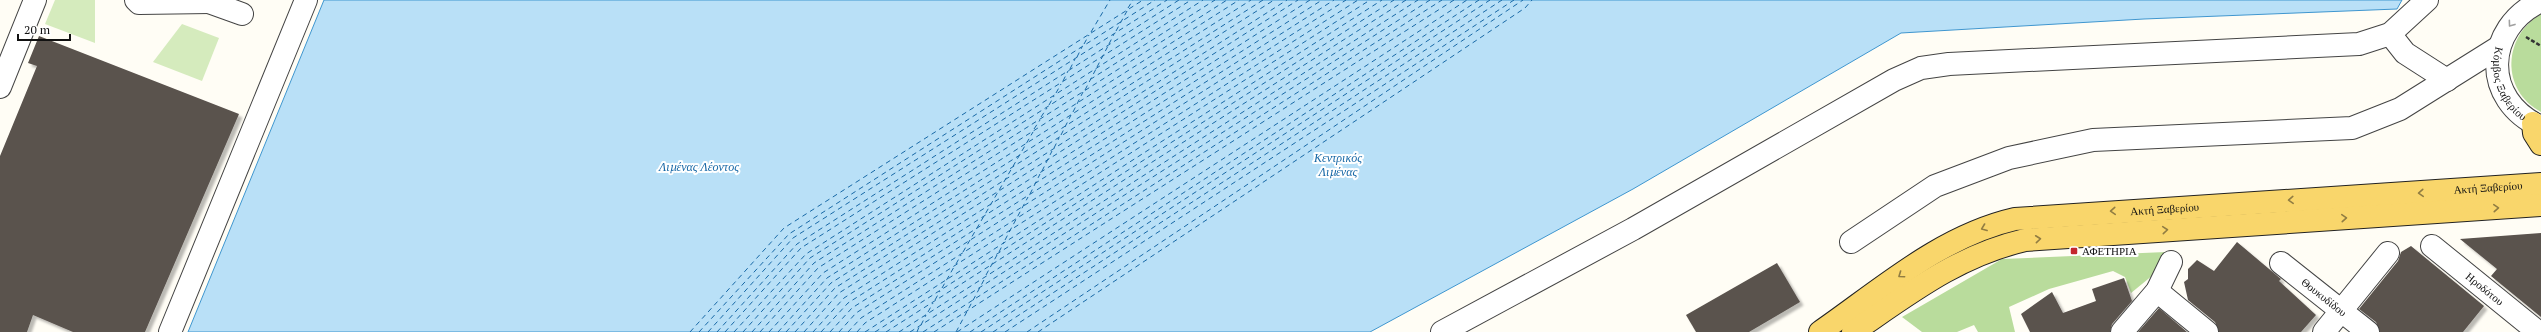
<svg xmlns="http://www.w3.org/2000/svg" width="2541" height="332" font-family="'PT Serif',serif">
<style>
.green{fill:#d5ebbd}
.forest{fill:#b9dc9c}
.water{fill:#b9e0f7;stroke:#3f96cf}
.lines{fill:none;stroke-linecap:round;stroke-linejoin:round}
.ferry{stroke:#1768a6;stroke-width:1;stroke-dasharray:5 4;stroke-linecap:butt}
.building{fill:#5a524d;filter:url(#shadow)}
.minor-casing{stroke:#444;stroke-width:24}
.major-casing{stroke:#222;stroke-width:24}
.path{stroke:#333;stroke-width:2.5;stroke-dasharray:4 2;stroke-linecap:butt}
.minor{stroke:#fff;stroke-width:22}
.major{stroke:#f9d66b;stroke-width:22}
.oneway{stroke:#a0a0a0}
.oneway2{stroke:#917d42}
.poi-dot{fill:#c4262e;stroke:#fff;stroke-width:1.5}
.labels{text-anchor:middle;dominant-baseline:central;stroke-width:4;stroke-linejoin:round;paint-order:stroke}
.street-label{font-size:11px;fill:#111;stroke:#fff}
.poi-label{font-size:11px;fill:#111;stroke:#fff;text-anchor:start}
.water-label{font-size:12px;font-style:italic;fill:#1768a6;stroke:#fff}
</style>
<defs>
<filter id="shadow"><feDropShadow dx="3.5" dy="3.5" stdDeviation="1" flood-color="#0004"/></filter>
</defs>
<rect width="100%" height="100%" fill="#fffdf5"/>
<!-- green -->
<g class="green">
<path d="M55,0H95V43L45,24Z"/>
<path d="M182,24L219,38L202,81L153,62Z"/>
</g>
<!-- forest -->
<g class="forest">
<path d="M2541,14V112C2500,90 2503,36 2541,14Z"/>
<path d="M2166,252L2153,275L2131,293L2125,277L2113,271L2049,289L2009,307L2015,332H1978L1974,325L1957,332H1922L1902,317L2002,259Z"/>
</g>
<!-- water -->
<path class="water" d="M324,0H2402L2397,9L2144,19L1901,33L1633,189L1370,332H188Z"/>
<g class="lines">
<!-- ferry -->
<g class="ferry">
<path d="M1128,8L1133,0"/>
<path d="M1116,31L1127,11"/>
<path d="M1091,32L1110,0"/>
<path d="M1084,44L1089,35"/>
<path d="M1109,44L1114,34"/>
<path d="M1077,57L1082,47"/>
<path d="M1097,67L1108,46"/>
<path d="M1070,69L1075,59"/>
<path d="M1063,81L1068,71"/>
<path d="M1085,90L1096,69"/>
<path d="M1056,93L1061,84"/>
<path d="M1049,105L1054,96"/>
<path d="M1073,112L1083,92"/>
<path d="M1041,117L1047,108"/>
<path d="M1034,129L1040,120"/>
<path d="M1061,135L1071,115"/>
<path d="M1054,148L1059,138"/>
<path d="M1042,171L1052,151"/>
<path d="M1030,194L1040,174"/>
<path d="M1005,240L1028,197"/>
<path d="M963,252L1033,132"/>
<path d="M999,252L1004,242"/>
<path d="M956,264L961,255"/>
<path d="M986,275L997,255"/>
<path d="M942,288L954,267"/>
<path d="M935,300L940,291"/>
<path d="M928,312L933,303"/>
<path d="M921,325L926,315"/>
<path d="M690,332L784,228L1143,0"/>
<path d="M699,332L789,234L1155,0"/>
<path d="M708,332L793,238L1167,0"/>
<path d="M717,332L797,244L1179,0"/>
<path d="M725,332L801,248L1191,0"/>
<path d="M734,332L806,254L1203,0"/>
<path d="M743,332L810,258L1215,0"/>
<path d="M752,332L814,263L1227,0"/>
<path d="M760,332L818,268L1239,0"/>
<path d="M769,332L823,273L1251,0"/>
<path d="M778,332L827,278L1263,0"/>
<path d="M786,332L831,283L1274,0"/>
<path d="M795,332L835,288L1287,0"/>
<path d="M804,332L839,293L1298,0"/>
<path d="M813,332L844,298L1310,0"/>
<path d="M821,332L848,303L1322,0"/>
<path d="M830,332L852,308L1334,0"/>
<path d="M839,332L856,313L1346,0"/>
<path d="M848,332L861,318L1358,0"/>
<path d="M857,332L865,323L1370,0"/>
<path d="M865,332L1382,0"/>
<path d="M875,332L1394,0"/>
<path d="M886,332L1406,0"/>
<path d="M899,332L1418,0"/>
<path d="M910,332L1430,0"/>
<path d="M917,332L919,327"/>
<path d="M923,332L1442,0"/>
<path d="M934,332L1454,0"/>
<path d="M956,332L985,278"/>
<path d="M957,332L1467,0"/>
<path d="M970,332L1479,0"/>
<path d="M981,332L1490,0"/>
<path d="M993,332L1502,0"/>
<path d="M1005,332L1514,0"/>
<path d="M1027,332L1523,0"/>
<path d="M1038,332L1525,8L1532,0"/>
</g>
</g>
<!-- building -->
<g class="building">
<path d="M39,36L239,114L145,332H73L33,315L27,332H0V156L37,66L28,63Z"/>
<path d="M2541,233V317L2491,276L2497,269L2460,239Z"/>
<path d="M2237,242L2281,279L2279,281L2316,315L2301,332H2219L2215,322L2188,300L2184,282L2188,279V269L2197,260L2214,271Z"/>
<path d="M2411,246L2484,306L2463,332H2380L2376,322L2359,309L2398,261L2401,252Z"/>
<path d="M1777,263L1800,302L1749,332H1696L1686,315Z"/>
<path d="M2124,278L2132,301L2112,324L2110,332H2030L2021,314L2052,292L2063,313L2096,301L2092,289Z"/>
<path d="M2159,308L2187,332H2138Z"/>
</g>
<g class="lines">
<!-- minor casing -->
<g class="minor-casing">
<g id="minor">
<path d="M136,0L139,3L210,2"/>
<path d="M203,0L242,14"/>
<path id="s1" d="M2541,1C2484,28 2481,100 2541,127"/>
<path d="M2390,34L2405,53L2447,80"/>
<path d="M0,87L35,0"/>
<path d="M1851,242L1935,186L2009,158L2093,140L2352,128L2400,109L2499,47"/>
<path id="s2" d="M2432,246L2538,332"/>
<path id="s3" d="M2281,263L2368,332"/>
<path d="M2157,291L2207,332"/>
<path d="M170,332L306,0"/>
<path d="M1442,332L1633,229L1894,80L1921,68L1949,64L2359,44L2390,34L2427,0"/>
<path d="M2122,332L2157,291L2171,262"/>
<path d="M2324,332L2388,253"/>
</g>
</g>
<!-- major casing -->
<g class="major-casing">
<g id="major">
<path d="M2533,123L2534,133L2541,144"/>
<path id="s4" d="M1820,332C1882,289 1941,236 2015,219L2541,184"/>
<path d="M1853,332C1910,293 1957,256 2025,240L2541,205"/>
</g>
</g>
<!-- path -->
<path class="path" d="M2526,37L2541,46"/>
<!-- minor -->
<use href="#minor" class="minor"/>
<!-- major -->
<use href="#major" class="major"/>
</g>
<!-- one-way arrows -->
<defs><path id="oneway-chevron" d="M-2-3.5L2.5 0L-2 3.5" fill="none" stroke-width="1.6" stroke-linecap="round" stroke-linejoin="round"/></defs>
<use class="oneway" href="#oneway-chevron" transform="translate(2511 24) rotate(126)"/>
<g class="oneway2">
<use href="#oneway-chevron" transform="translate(2421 193) rotate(176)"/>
<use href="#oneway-chevron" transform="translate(2291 200) rotate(177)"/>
<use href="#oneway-chevron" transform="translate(2496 208) rotate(-4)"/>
<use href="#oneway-chevron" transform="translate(2113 211) rotate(176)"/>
<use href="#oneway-chevron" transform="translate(2344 218) rotate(-4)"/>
<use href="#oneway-chevron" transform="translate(1984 228) rotate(159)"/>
<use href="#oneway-chevron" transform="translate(2165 230) rotate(-5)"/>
<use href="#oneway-chevron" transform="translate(2038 239) rotate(-6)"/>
<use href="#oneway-chevron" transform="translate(1901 275) rotate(145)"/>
</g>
<!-- markers -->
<rect class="poi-dot" x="2070" y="247" width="8" height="8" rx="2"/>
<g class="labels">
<!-- street labels -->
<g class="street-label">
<text stroke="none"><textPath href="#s1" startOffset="104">Κόμβος Ξαβερίου</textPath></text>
<text stroke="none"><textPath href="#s4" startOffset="701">Ακτή Ξαβερίου</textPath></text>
<text stroke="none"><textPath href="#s4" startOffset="377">Ακτή Ξαβερίου</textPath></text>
<text stroke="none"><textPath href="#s2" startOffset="68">Ηροδότου</textPath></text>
<text stroke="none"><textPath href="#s3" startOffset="55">Θουκυδίδου</textPath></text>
</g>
<!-- poi labels -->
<g class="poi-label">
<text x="2082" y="251">ΑΦΕΤΗΡΙΑ</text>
</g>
<!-- water labels -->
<g class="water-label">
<text x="1338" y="157">Κεντρικός<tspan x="1338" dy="14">Λιμένας</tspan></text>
<text x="699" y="166">Λιμένας Λέοντος</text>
</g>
</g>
<!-- scale -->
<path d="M18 34v6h52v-6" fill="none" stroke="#111111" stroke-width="2"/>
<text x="24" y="34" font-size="12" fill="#111111" stroke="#ffffff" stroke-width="3" paint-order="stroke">20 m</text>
</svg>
